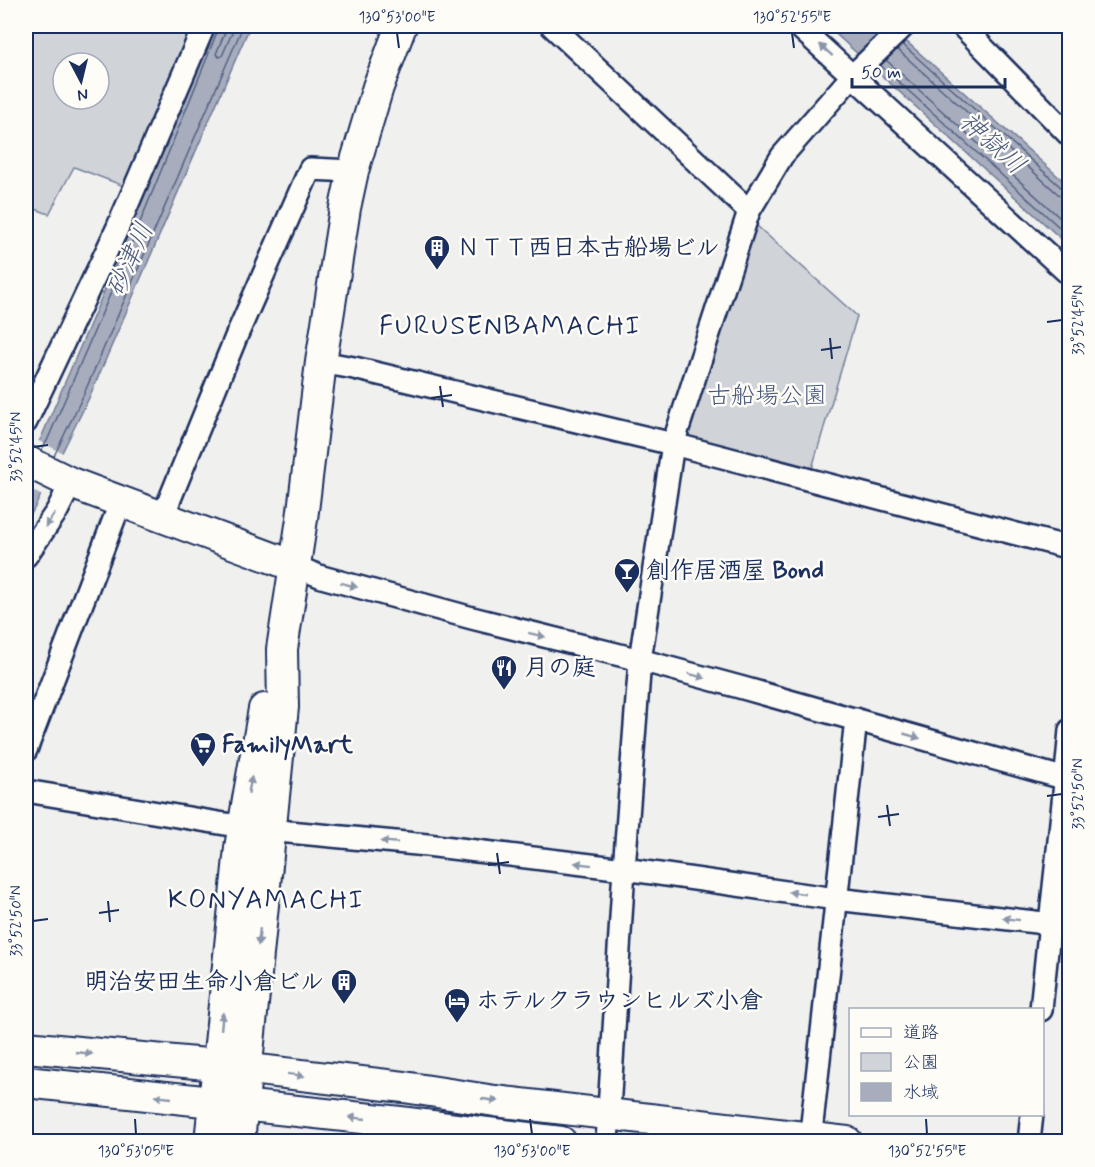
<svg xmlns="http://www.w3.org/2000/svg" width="1095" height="1167" font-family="Mynerve,'Klee One',sans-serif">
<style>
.green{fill:#d0d3d8;stroke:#76819b;stroke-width:1.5;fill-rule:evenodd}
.water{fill:#a7adbd;stroke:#6f7b97;stroke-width:1.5}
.pier{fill:#f0f0ee}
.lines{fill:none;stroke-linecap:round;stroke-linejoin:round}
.shore{stroke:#536184;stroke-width:1.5}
.street-casing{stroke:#1b2f5e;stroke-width:26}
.secondary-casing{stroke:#1b2f5e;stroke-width:34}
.street{stroke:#fdfcf7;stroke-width:21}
.secondary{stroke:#fdfcf7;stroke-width:30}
.oneway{fill:#8c96aa}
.ticks{fill:none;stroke:#1b2f5e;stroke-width:2}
.labels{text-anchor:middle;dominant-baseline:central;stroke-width:5;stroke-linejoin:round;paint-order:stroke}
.poi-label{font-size:24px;font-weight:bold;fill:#1b2f5e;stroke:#fdfcf7;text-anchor:start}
.park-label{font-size:24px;fill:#48587c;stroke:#fdfcf7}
.water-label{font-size:26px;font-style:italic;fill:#4c5b7f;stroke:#fdfcf7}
.quarter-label{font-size:27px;letter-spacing:1.5px;fill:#1b2f5e;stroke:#fdfcf7}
.neatline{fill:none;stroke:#1b2f5e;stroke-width:2}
.ticks-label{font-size:15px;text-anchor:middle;fill:#1b2f5e}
</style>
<rect width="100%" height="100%" fill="#f0f0ee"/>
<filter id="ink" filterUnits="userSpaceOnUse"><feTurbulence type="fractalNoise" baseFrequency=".0167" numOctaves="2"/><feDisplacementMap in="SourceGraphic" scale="12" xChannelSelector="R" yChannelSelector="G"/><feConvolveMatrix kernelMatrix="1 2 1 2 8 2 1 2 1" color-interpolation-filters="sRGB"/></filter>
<g filter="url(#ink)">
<!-- green -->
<g class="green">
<path d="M26,26H192L124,186L74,167L49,214L27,206L26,209ZM63,63H99V99H63Z"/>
<path d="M756,225L857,316L810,475L686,437Z"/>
</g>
<!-- water -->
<g class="water">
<path d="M213,26H250L89,398L34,509L26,523V464L41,438L115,266Z"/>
<path d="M827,26H889L1069,186V246Z"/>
</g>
<!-- pier -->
<path class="pier" d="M37,440L65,454L44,497L26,487V458Z"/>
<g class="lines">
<!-- shore -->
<g class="shore">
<path d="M226,26L225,32L216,54L219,57L222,56L235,26"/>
<path d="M902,44L1063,189L1070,190"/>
<path d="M897,49L1058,194L1064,198H1070"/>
<path d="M886,60L1070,227"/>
<path d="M880,65L1070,237"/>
<path d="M41,450L47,441L121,269L207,58L218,29V26"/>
<path d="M54,456L83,396L243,26"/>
</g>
<!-- street casing -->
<g class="street-casing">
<g id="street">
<path d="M552,26L749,211"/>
<path d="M798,26L1070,275"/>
<path d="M962,26L1070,136"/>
<path d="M321,362L354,368L673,444L1070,548"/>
<path d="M26,422L117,229L204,26"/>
<path d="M163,516L236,337L310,169L353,171"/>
<path d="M26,556L57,511L71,483"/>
<path d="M294,566L322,577L472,618L640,660L743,688L1070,780"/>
<path d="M26,750L121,501"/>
<path d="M26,791L225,824L289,832L427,845L624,869L836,899L1070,926"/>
<path d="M1041,1010C1050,916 1062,823 1070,730"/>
<path d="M397,1142L400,1122"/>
<path d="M607,1142L624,869L640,660L673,444L749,211L782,156L853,75L904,26"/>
<path d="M810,1142L856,719"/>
<path d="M1029,1142L1032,1114"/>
</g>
</g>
<!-- secondary casing -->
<g class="secondary-casing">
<g id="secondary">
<path d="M26,461L71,483L294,566"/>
<path d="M26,1047L217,1065L404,1087L495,1101L847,1142"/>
<path d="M26,1082L400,1122L561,1142"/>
<path d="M210,1142L240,848L248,799L264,709"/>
<path d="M239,1142L283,707L282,649L302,519L321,362L345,208L353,171L378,87L401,26"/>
</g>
</g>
<!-- street -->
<use href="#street" class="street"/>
<!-- secondary -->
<use href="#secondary" class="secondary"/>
</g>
<!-- one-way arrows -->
<defs><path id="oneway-solid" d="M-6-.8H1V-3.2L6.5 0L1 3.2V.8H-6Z" transform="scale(1.5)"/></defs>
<g class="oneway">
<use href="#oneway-solid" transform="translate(826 50) rotate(-138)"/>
<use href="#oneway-solid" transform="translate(50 520) rotate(124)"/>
<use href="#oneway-solid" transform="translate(349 585) rotate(15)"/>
<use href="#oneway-solid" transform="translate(537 635) rotate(14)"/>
<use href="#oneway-solid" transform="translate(697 676) rotate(15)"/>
<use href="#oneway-solid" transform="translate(912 736) rotate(16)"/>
<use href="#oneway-solid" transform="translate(250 785) rotate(-79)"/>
<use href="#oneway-solid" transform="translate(389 842) rotate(-175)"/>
<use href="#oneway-solid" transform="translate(583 864) rotate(-173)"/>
<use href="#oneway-solid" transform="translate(797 893) rotate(-172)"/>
<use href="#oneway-solid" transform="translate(1011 919) rotate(-173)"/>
<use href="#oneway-solid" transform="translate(259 937) rotate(96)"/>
<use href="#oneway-solid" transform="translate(222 1021) rotate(-84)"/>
<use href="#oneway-solid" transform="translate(84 1053) rotate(6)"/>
<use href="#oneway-solid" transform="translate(296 1075) rotate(7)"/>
<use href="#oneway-solid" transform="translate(163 1097) rotate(-174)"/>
<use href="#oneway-solid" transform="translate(490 1100) rotate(8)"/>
<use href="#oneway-solid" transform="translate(357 1118) rotate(-174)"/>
</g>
</g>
<!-- ticks -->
<path class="ticks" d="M397,33L399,48M792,33L794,48M1047,322L1062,320M830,338L832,359M821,350L841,347M440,386L443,407M431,398L452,395M33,447L48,445M1047,796L1062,794M887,805L890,826M878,817L899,814M497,853L500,874M488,865L509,862M108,901L110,922M99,913L119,910M33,921L48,919M135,1119L136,1134M530,1119L532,1134M926,1119L927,1134"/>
<!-- icons -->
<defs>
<g id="building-pin" transform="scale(1.35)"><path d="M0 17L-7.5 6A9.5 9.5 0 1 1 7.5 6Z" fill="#1b2f5e" stroke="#fdfcf7"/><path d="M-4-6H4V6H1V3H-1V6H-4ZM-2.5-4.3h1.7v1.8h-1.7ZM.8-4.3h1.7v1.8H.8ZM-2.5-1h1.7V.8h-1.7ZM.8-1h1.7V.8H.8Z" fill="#fff"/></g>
<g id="bar-pin" transform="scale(1.35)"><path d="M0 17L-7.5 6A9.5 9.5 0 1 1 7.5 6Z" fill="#1b2f5e" stroke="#fdfcf7"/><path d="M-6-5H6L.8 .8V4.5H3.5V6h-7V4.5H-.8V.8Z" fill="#fff"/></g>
<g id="restaurant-pin" transform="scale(1.35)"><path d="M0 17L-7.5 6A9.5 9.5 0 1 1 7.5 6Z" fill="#1b2f5e" stroke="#fdfcf7"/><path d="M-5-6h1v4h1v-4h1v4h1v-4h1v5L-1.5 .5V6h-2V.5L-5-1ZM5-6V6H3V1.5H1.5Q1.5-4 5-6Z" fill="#fff"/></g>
<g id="supermarket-pin" transform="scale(1.35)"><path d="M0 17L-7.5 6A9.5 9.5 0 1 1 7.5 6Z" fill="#1b2f5e" stroke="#fdfcf7"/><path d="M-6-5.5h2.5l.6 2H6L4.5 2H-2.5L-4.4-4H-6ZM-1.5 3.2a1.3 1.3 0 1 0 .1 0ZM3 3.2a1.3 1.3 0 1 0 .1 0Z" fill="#fff"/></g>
<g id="hotel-pin" transform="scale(1.35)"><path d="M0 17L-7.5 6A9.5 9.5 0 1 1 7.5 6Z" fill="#1b2f5e" stroke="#fdfcf7"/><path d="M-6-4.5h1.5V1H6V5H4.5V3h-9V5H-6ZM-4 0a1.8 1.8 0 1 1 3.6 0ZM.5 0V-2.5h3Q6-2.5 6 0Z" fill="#fff"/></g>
</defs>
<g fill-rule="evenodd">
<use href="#building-pin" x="437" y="248"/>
<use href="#bar-pin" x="627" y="571"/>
<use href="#restaurant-pin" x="504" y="668"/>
<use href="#supermarket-pin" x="203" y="745"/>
<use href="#building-pin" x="344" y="982"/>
<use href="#hotel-pin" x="457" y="1001"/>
</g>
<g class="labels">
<!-- poi labels -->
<g class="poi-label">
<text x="456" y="248">ＮＴＴ西日本古船場ビル</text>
<text x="646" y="571">創作居酒屋 Bond</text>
<text x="524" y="668">月の庭</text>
<text x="222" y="745">FamilyMart</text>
<text x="324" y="982" text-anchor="end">明治安田生命小倉ビル</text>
<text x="476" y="1001">ホテルクラウンヒルズ小倉</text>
</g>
<!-- park labels -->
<g class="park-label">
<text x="767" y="396">古船場公園</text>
</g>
<!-- water labels -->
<g class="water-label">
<text transform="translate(992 144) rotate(42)">神獄川</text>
<text transform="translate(131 260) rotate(-66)">砂津川</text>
</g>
<!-- quarter labels -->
<g class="quarter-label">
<text x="510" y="326">FURUSENBAMACHI</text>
<text x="266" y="900">KONYAMACHI</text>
</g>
</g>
<!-- margin -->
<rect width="1095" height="1167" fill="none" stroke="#fdfcf7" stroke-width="66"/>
<!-- legend -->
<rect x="849" y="1008" width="195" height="108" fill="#fdfcf7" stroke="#a3aaba" stroke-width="1.5"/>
<rect x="861" y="1028" width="30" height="9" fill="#fdfcf7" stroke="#a3aaba" stroke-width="1.5"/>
<text x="903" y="1038" font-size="18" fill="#1b2f5e">道路</text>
<rect x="861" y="1053" width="30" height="18" fill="#d0d3d8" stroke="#a3aaba" stroke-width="1.5"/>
<text x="903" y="1068" font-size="18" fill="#1b2f5e">公園</text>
<rect x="861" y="1083" width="30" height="18" fill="#a7adbd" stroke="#a3aaba" stroke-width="1.5"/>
<text x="903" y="1098" font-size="18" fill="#1b2f5e">水域</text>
<!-- north arrow -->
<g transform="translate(81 81) rotate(173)"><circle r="28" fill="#fdfcf7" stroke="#a3aaba" stroke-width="1.5"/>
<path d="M0-4.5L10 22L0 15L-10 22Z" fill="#1b2f5e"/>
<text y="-9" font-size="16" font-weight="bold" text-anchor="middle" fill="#1b2f5e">N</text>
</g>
<!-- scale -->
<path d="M852 78v9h153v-9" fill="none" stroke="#1b2f5e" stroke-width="3"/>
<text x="861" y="78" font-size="18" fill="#1b2f5e" stroke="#fdfcf7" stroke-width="4.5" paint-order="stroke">50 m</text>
<rect x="33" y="33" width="1029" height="1101" class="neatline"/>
<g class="ticks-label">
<text x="397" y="22">130°53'00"E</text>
<text x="792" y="22">130°52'55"E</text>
<text transform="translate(1078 320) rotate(-90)" y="5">33°52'45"N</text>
<text transform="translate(16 447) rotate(-90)" y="5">33°52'45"N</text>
<text transform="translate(1078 794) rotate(-90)" y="5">33°52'50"N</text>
<text transform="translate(16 921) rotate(-90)" y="5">33°52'50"N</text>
<text x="136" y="1156">130°53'05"E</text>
<text x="532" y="1156">130°53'00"E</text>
<text x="927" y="1156">130°52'55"E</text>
</g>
</svg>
